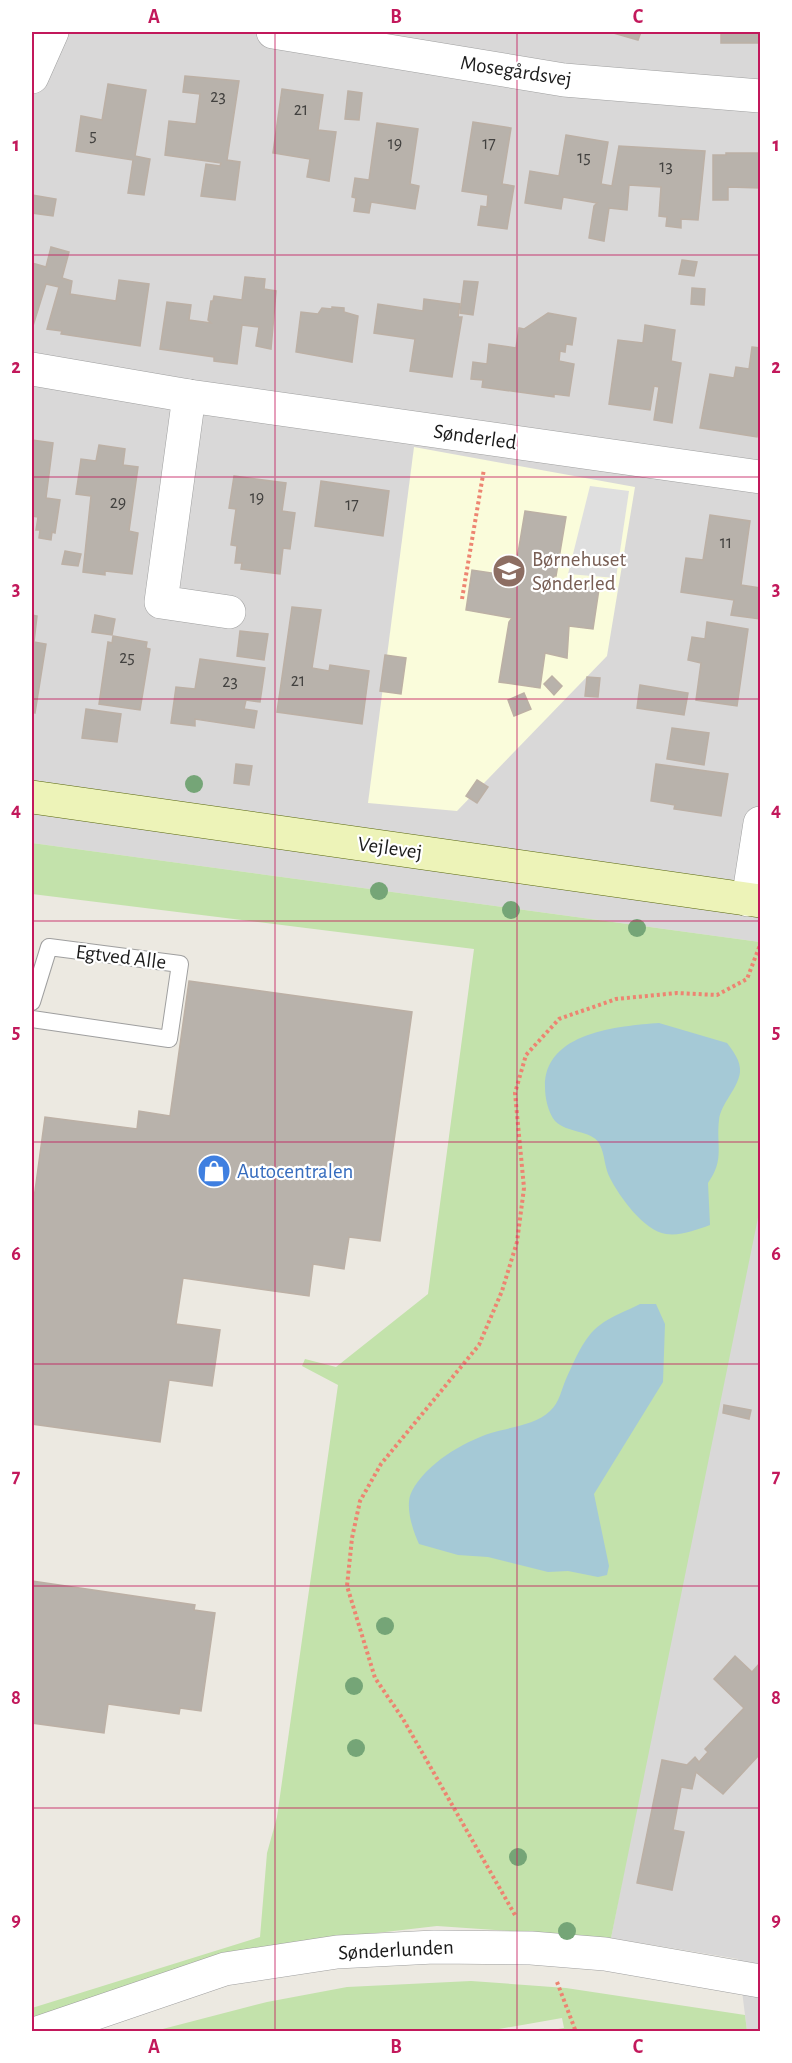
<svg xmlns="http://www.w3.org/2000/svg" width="792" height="2063" font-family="'Alegreya Sans',sans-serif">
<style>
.residential{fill:#d9d8d8}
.education{fill:#fafcdb}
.grass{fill:#c3e2ab}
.parking{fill:#dfdfdf}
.water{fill:#a5c9d6}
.building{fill:#b8b2ab;stroke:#bcb0a5;stroke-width:1.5}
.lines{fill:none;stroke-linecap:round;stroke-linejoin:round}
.lane-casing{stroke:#9f9f9f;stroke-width:18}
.street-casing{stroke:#9f9f9f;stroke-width:34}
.secondary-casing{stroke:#59670e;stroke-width:34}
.path{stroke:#ed8471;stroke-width:4;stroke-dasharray:3 3;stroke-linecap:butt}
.lane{stroke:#fff;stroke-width:16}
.street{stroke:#fff;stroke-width:33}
.secondary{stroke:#edf3b8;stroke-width:33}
.tree{fill:#75a577}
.grid{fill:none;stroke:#c2185b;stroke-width:1.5;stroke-opacity:0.55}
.labels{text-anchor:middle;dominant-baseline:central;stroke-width:4.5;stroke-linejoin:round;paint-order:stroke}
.number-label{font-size:18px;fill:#42413f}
.street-label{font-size:21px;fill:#1b1b1b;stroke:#fff}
.education-label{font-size:21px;fill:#785e54;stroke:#fff;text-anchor:start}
.shop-label{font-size:21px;fill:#366cbe;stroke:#fff;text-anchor:start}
.neatline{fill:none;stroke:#c2185b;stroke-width:2}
.grid-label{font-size:20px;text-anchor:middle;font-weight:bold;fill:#c2185b}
</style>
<rect width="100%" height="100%" fill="#ece9e1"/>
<!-- residential -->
<g class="residential">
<path d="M32,32H760V942L32,843Z"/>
<path d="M760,1170V2031H747L738,1959L611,1938Z"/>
</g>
<!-- education -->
<path class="education" d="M414,447L635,487L607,656L457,811L368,803Z"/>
<!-- grass -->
<g class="grass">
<path d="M32,843L760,942V1208L611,1938L437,1926L298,1942L32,2022V2008L260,1937L267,1853L277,1817L338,1385L302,1366L305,1359L336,1367L428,1294L474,949L32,894Z"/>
<path d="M471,1981L566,1988L745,2015L747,2031H546L564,2028L562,2018L482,2032L155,2031L267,2002L347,1987Z"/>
</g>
<!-- parking -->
<path class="parking" d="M590,486L629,491L616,578L568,574Z"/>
<!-- water -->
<g class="water">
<path d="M659,1023L727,1043C733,1051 741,1061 740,1072C738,1089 721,1103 719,1120C716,1146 725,1159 708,1183L710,1225C696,1230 681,1236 666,1234C644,1231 619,1196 610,1178C604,1167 605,1153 599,1143C591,1130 566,1133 555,1121C548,1112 545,1098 545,1087C544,1032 619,1026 659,1023Z"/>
<path d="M640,1304H656L665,1324L663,1382L594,1494L609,1566L607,1575L598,1577L568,1571L548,1572L488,1557L458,1555L419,1544C413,1531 404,1505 412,1491C426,1464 463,1442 491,1433C510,1427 536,1425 550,1411C560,1402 561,1390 566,1379C574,1362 584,1336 600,1325C611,1316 627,1311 640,1304Z"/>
</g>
<!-- building -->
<g class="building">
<path d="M610,32H641L638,40Z"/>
<rect x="721" y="32" width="39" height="11"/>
<path d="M185,76L239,81L227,160L240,162L235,200L201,196L206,164L220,166L221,163L165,155L169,121L196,124L200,94L183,92Z"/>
<path d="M108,84L146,90L135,156L150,159L144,195L128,193L133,160L76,151L81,116L102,120Z"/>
<path d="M282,89L323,95L318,130L336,132L329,181L307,177L310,159L273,153Z"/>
<path d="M348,91L362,93L359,120L345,119Z"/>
<path d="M473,122L511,128L502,184L514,186L507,229L478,225L481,206L487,207L488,195L462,191Z"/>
<path d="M377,123L418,129L410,184L419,186L415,209L371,202L369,213L354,211L356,198L352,197L355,178L369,180Z"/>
<path d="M566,135L608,142L601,184L612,186L619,146L705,151L698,220L681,219V228L666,226L667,217L659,216L661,187L629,185L627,210L609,208L604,241L589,238L594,206L597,203L563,197L561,209L525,203L530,171L559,176Z"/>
<path d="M726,153H760V188L728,187V200H713V155H726Z"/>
<path d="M32,195L56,199L53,216L32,213Z"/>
<path d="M51,247L69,252L62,278L72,281L70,294L116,301L119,280L149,284L140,346L61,334L62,331L47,329L59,287L46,284L32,329V263L46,267Z"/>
<path d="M682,260L697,262L694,276L679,274Z"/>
<path d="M245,277L265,279L264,289L276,291L271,349L256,346L259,327L242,325L237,364L214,361V357L160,349L167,302L191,305L189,320L211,323L208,320L211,301H213L214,296L242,300Z"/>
<path d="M464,281L478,282L473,315L460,313Z"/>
<path d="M692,288L705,289L704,305L691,304Z"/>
<path d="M424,299L460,304L458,317H462L452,377L410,371L415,339L374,333L378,304L423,311Z"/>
<path d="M332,307L344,308V312L358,316L352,362L296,352L301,312L318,314L322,308L332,309Z"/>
<path d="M548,313L576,318L572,345L566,344L565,352L560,351L559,361L574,364L569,396L554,394V397L482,387L483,380L471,379L473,362L487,364L489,344L516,348L519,328L524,329Z"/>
<path d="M645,325L675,330L671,361L681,363L672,423L654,420L659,387L654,386L650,410L609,404L618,340L643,343Z"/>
<path d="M752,347L760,348V423L757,437L700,428L710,374L734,378L736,367L749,369Z"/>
<path d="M32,440L53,443L46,498L60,500L55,533L52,532L51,540L39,538L40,530H36L38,517L32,516Z"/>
<path d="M99,445L125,449L123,465L138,467L129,531L138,533L132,574L105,571V575L83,572L91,496L76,494L81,459L96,461Z"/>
<path d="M234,476L286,483L282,511L295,513L290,549L283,548L280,574L241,569L242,563H235L237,546L231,545L236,509L229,508Z"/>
<path d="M321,481L389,491L383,536L315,526Z"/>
<path d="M525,511L566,517L556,576H554L553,582L599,589L593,629L569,626L567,658L545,653L540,688L499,682L509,622L512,618L466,610L472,570L518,577V571H515Z"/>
<path d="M710,515L750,521L741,585L760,588V619L731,615L734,600L681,592L686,558L703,560Z"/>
<path d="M65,551L81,554L78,566L62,564Z"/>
<path d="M292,607L321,610L312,668L329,671L330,665L369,671L362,724L277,712Z"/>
<path d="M32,615L37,616L34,642L46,644L35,713L32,712Z"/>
<path d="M95,615L115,619L112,635L92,632Z"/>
<path d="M707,622L748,629L737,706L696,700L701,663L688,660L692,637L705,639Z"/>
<path d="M240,631L268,634L264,660L237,656Z"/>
<path d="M113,636L147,642L146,648L150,649L140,710L99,704L108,642L112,643Z"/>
<path d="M385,655L406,658L401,694L380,691Z"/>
<path d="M200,659L265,668L260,702L246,700L244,709L257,711L254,728L195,719V726L171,723L176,687L195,689Z"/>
<path d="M552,676L562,686L554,695L544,684Z"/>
<path d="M587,677L600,678L598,697L585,696Z"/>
<path d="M640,685L688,693L684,715L637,708Z"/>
<path d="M524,693L531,709L514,716L508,700Z"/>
<path d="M86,709L121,714L117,742L82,738Z"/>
<path d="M672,728L709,733L704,765L667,759Z"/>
<path d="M236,764L252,766L249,785L234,783Z"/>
<path d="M656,764L728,774L721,816L674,809L675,805L651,801Z"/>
<path d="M477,780L488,787L477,803L466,796Z"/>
<path d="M189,981L412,1012L380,1241L349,1237L344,1269L313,1264L309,1296L183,1278L176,1324L220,1330L212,1386L169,1380L160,1442L32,1424V1213L45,1117L137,1129L139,1111L170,1116Z"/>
<path d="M724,1405L751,1410L749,1419L723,1413Z"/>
<path d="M32,1581L195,1605L194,1610L215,1613L201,1711L180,1708L179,1714L108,1704L104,1733L32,1723Z"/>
<path d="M735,1656L752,1672L760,1663V1754L723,1794L696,1772L692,1789L681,1787L673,1830L684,1832L672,1890L637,1883L662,1760L687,1765L695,1757L699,1762L708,1752L705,1749L744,1708L714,1679Z"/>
</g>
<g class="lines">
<!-- lane casing -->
<g class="lane-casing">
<path id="lane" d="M32,1002L49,947L180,964L169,1039L32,1019"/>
</g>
<!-- street casing -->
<g class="street-casing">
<g id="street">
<path d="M273,32L564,80L760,96"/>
<path d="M32,77L52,32"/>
<path d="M32,369L189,396L760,477"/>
<path d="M189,396L161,602L229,612"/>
<path d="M748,900L760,823"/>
<path d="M40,2032L225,1969L337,1952L434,1947L531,1948L605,1954L760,1981"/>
</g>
</g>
<!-- secondary casing -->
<g class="secondary-casing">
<path id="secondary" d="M32,797L760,901"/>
</g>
<!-- path -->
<g class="path">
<path d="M462,599L484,469"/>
<path d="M515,1915L403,1719L375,1678L347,1586L352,1538L360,1501L381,1464L479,1345L502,1291L517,1242L524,1188L515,1093L526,1055L559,1019L616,999L677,993L717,995L747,979L760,945"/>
<path d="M557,1982L576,2032"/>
</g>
<!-- lane -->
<use href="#lane" class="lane"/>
<!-- street -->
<use href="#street" class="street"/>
<!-- secondary -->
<use href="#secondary" class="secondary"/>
</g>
<!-- trees -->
<g class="tree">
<circle cx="194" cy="784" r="9"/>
<circle cx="379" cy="891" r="9"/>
<circle cx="511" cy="910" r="9"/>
<circle cx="637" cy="928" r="9"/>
<circle cx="385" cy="1626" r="9"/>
<circle cx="354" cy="1686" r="9"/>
<circle cx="356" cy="1748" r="9"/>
<circle cx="518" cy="1857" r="9"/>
<circle cx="567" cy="1931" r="9"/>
</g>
<!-- grid -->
<path class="grid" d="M275,32V2032M517,32V2032M32,255H760M32,477H760M32,699H760M32,921H760M32,1142H760M32,1364H760M32,1586H760M32,1808H760"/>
<!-- icons -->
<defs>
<g id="school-disc" transform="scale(1.725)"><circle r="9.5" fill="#8d6e63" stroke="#fff"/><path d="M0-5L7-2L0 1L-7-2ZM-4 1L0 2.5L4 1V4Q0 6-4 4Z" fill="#fff"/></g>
<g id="shop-disc" transform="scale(1.725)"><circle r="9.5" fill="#3f7fe0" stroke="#fff"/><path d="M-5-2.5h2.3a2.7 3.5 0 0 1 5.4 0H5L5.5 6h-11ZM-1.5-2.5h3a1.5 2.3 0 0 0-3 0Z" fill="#fff"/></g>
</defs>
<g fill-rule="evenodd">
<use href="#school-disc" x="509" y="571"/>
<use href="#shop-disc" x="214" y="1171"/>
</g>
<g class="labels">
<!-- number labels -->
<g class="number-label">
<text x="218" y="97">23</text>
<text x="301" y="110">21</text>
<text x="93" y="136">5</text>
<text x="395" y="144">19</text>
<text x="489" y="144">17</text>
<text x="584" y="158">15</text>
<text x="666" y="167">13</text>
<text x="257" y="498">19</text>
<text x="118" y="503">29</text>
<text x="352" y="505">17</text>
<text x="726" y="543">11</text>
<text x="127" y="658">25</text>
<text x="298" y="681">21</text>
<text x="230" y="682">23</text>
</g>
<!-- street labels -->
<g class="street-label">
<text transform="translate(516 71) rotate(9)">Mosegårdsvej</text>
<text transform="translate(475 437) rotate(8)">Sønderled</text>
<text transform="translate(390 848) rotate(8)">Vejlevej</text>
<text transform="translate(121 957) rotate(7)">Egtved Alle</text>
<text transform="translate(396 1950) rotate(-3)">Sønderlunden</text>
</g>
<!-- education labels -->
<g class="education-label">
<text x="532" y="559">Børnehuset<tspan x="532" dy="24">Sønderled</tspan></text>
</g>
<!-- shop labels -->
<g class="shop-label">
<text x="237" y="1171">Autocentralen</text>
</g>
</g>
<!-- border -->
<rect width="792" height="2063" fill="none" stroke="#ffffff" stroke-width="66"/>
<rect x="33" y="33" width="726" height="1997" class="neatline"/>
<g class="grid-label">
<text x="154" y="23">A</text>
<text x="396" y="23">B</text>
<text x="638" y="23">C</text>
<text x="16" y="151">1</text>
<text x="776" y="151">1</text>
<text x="16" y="373">2</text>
<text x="776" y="373">2</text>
<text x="16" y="595">3</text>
<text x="776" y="595">3</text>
<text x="16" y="816">4</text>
<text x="776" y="816">4</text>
<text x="16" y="1038">5</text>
<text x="776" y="1038">5</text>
<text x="16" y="1260">6</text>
<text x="776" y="1260">6</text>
<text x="16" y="1482">7</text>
<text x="776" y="1482">7</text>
<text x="16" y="1704">8</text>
<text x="776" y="1704">8</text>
<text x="16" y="1926">9</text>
<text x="776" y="1926">9</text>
<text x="154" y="2053">A</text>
<text x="396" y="2053">B</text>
<text x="638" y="2053">C</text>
</g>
</svg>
